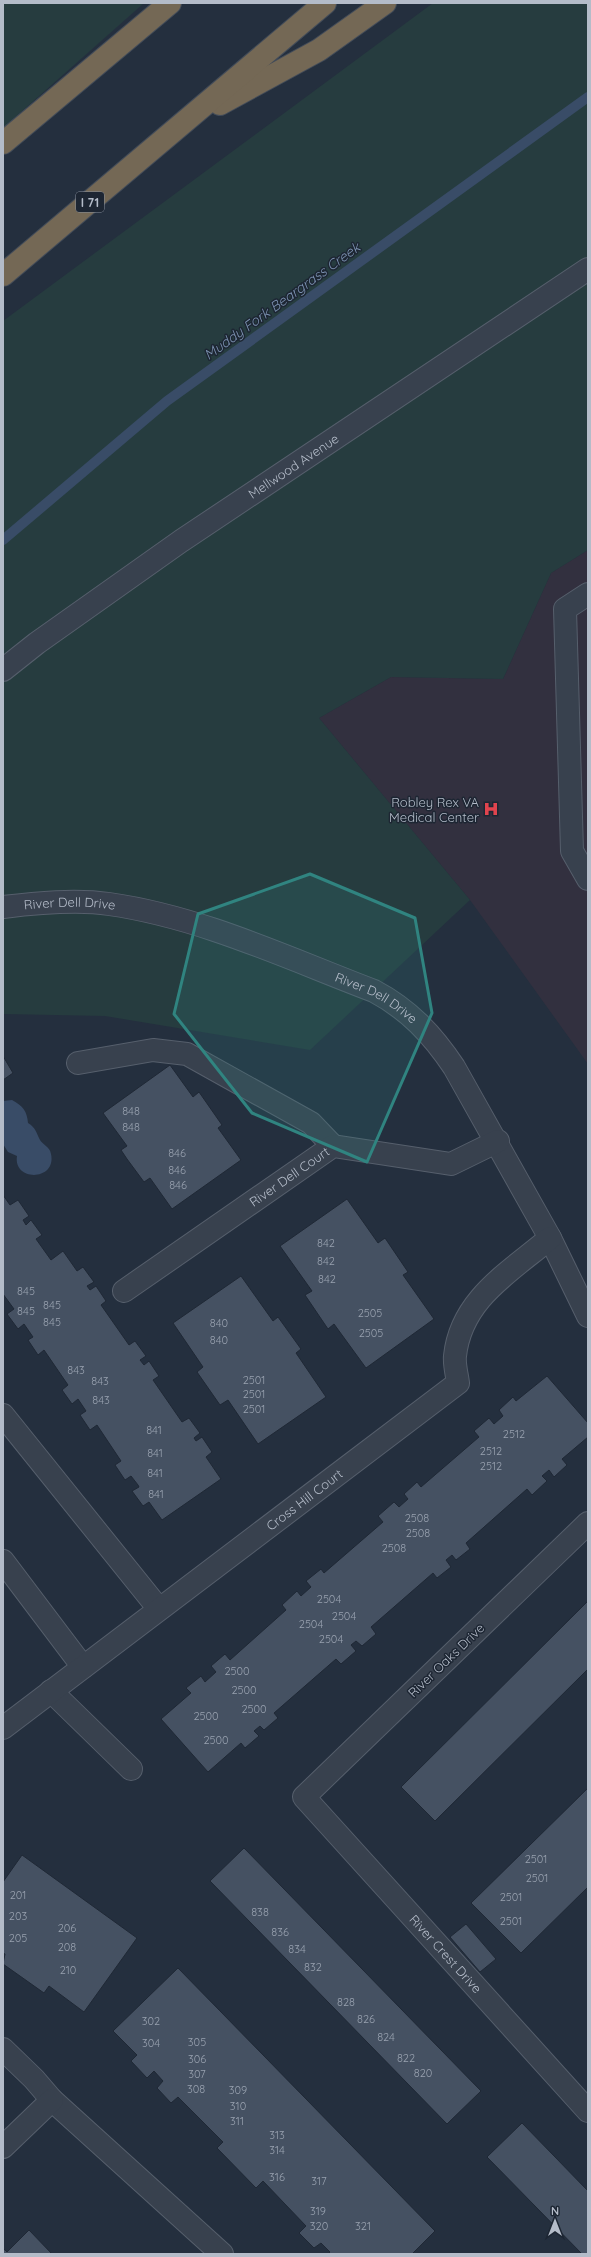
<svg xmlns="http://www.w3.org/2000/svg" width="591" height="2257" font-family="Quicksand,sans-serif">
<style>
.medical{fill:#32303f}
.green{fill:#263c3f}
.water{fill:#394c67}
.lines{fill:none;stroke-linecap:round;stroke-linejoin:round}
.stream{stroke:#394c67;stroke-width:10}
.building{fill:#455162;stroke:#1f2835}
.minor-casing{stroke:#565f6c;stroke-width:24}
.highway-casing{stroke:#434c59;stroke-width:24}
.minor{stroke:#38414e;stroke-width:22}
.highway{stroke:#746855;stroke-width:22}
.marked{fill:#308480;fill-opacity:0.2;stroke:#308480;stroke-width:3;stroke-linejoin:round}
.labels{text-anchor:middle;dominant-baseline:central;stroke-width:3;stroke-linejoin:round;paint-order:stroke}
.number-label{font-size:11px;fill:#98a1af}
.shield{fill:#1d2633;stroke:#878f9c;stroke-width:1}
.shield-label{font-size:12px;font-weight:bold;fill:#b4bcc9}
.street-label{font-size:13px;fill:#b4bcc9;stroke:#1d2633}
.poi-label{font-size:13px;fill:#b4bcc9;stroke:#1d2633;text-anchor:end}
.water-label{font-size:14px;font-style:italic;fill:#7c92b1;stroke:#1d2633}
</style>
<rect width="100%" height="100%" fill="#242f3e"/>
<!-- medical -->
<path class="medical" d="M588,550V1064L470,900L319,718L391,677L503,679L551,573Z"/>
<!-- green -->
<g class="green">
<path d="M3,3H144L3,128Z"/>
<path d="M433,3H588V550L551,573L503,679L391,677L319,718L470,900L310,1050L105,1016L3,1014V321Z"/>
</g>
<!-- water -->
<path class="water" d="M12,1100C23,1106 27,1111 28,1123C36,1128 36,1132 40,1140C43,1145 50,1147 51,1154C57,1181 13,1182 17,1156L8,1152L3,1144V1101Z"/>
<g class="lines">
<!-- stream -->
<path class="stream" d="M3,540L167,401L588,97"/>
</g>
<!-- building -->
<g class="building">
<path d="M3,1056L13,1073L3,1080Z"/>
<path d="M170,1065L193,1097L199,1092L222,1125L218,1128L241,1160L172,1209L150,1178L144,1182L127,1159L121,1150L127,1146L103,1113Z"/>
<path d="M3,1195L10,1205L18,1200L29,1216L23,1220L26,1225L31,1220L42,1235L36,1239L51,1260L63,1251L77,1271L83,1267L94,1282L87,1286L90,1290L96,1286L106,1301L101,1305L129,1345L135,1341L146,1356L140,1360L144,1365L149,1361L159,1376L153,1380L182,1422L189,1418L200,1433L194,1438L196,1441L202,1437L212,1452L206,1457L221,1479L162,1520L149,1502L143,1506L132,1491L139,1487L138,1485L131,1476L125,1480L115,1465L121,1461L97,1425L90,1430L80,1415L86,1411L78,1399L72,1404L62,1390L68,1385L44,1350L38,1355L28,1340L33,1337L24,1324L18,1329L7,1314L14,1309L3,1294Z"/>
<path d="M347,1199L378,1243L385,1238L408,1272L403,1275L434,1319L366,1368L334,1324L328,1329L305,1295L312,1291L280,1246Z"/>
<path d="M241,1276L273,1321L278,1317L301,1349L296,1353L326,1397L258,1444L228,1400L220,1405L197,1372L203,1367L173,1323Z"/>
<path d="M547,1376L588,1423V1437L562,1459L567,1465L554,1477L549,1470L542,1476L547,1481L532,1495L527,1489L466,1543L470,1549L456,1560L452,1555L446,1560L451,1567L437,1578L433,1573L371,1627L376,1634L362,1646L356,1641L351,1645L356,1651L341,1664L336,1659L274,1713L278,1718L264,1730L260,1726L254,1731L259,1736L245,1748L241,1743L208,1772L161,1719L191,1693L186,1688L201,1676L205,1682L216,1672L211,1666L225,1654L230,1660L286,1610L282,1605L297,1591L301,1596L311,1587L306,1581L321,1569L324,1573L383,1522L378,1516L394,1502L399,1507L408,1499L404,1494L417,1482L421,1487L479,1437L474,1431L489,1418L494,1424L503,1416L499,1410L513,1397L516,1401Z"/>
<path d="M588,1601V1669L435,1821L401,1787Z"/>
<path d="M588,1788V1887L521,1953L471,1903Z"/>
<path d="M244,1848L481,2091L447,2124L210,1881Z"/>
<path d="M22,1855L137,1938L84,2012L49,1986L44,1993L3,1964L5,1954L3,1953V1882Z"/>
<path d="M466,1924L496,1959L480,1972L450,1937Z"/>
<path d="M178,1968L435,2231L412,2254H328L330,2252L321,2243L314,2248L299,2233L306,2226L263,2181L256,2188L217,2148L223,2142L178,2097L171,2103L157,2088L163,2081L154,2071L147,2078L131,2061L137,2055L113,2031Z"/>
<path d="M522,2123L588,2191V2254H582L487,2157Z"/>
<path d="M29,2230L52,2254H3L4,2249L7,2252Z"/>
</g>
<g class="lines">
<!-- minor casing -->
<g class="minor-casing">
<g id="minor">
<path d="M588,594L565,609L572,851L588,879"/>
<path id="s1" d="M3,670L37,643L181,541L588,269"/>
<path id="s2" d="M3,907C36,903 76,899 109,904C201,917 287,958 374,991C408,1009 432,1034 454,1067L550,1238L588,1316"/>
<path d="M78,1063L153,1050L187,1054L311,1123L333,1146"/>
<path id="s3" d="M124,1291L333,1146L451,1164L498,1141"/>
<path d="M3,1415L159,1609"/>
<path id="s4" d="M588,1523L304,1797L588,2111"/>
<path d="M3,1561L83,1667"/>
<path d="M51,1691L131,1769"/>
<path id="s5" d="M3,1728L458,1383C457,1375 454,1364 455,1356C461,1299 510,1272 550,1238"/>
<path d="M3,2049L34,2079L52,2100L222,2254"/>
<path d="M3,2147L52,2100"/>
</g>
</g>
<!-- highway casing -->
<g class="highway-casing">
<g id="highway">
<path d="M220,104L319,50L385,3"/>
<path d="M3,143L170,3"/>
<path d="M3,275L325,3"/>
</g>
</g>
<!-- minor -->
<use href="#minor" class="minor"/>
<!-- highway -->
<use href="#highway" class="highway"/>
</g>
<!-- marked area -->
<path class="marked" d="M310,874L415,918L432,1013L367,1162L252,1113L174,1014L198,914Z"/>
<!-- icons -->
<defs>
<g id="hospital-bare" transform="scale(1.2)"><path d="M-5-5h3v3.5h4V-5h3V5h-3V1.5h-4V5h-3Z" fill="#e0444e" stroke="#1d2633" stroke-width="2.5" paint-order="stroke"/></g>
</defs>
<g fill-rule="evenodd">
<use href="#hospital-bare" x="491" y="809"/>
</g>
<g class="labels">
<!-- number labels -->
<g class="number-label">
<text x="131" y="1111">848</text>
<text x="131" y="1127">848</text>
<text x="177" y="1153">846</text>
<text x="177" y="1170">846</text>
<text x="178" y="1185">846</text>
<text x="326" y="1243">842</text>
<text x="326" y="1261">842</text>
<text x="327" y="1279">842</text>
<text x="26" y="1291">845</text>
<text x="52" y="1305">845</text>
<text x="26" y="1311">845</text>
<text x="370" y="1313">2505</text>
<text x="52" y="1322">845</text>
<text x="219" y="1323">840</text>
<text x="371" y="1333">2505</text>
<text x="219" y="1340">840</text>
<text x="76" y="1370">843</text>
<text x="254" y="1380">2501</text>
<text x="100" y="1381">843</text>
<text x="254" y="1394">2501</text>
<text x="101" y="1400">843</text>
<text x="254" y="1409">2501</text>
<text x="154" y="1430">841</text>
<text x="514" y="1434">2512</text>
<text x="491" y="1451">2512</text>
<text x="155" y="1453">841</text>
<text x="491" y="1466">2512</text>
<text x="155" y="1473">841</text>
<text x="156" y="1494">841</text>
<text x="417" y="1518">2508</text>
<text x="418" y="1533">2508</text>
<text x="394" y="1548">2508</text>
<text x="329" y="1599">2504</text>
<text x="344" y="1616">2504</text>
<text x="311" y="1624">2504</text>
<text x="331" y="1639">2504</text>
<text x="237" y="1671">2500</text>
<text x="244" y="1690">2500</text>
<text x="254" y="1709">2500</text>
<text x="206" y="1716">2500</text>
<text x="216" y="1740">2500</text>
<text x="536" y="1859">2501</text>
<text x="537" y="1878">2501</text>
<text x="18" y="1895">201</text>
<text x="511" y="1897">2501</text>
<text x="260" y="1912">838</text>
<text x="18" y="1916">203</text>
<text x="511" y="1921">2501</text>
<text x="67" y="1928">206</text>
<text x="280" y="1932">836</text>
<text x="18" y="1938">205</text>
<text x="67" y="1947">208</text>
<text x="297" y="1949">834</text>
<text x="313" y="1967">832</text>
<text x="68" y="1970">210</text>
<text x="346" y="2002">828</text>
<text x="366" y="2019">826</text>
<text x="151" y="2021">302</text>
<text x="386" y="2037">824</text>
<text x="197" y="2042">305</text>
<text x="151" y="2043">304</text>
<text x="406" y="2058">822</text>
<text x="197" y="2059">306</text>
<text x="423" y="2073">820</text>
<text x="197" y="2074">307</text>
<text x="196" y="2089">308</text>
<text x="238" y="2090">309</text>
<text x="238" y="2106">310</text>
<text x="237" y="2121">311</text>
<text x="277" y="2135">313</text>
<text x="277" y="2150">314</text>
<text x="277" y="2177">316</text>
<text x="319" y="2181">317</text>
<text x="318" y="2211">319</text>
<text x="319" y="2226">320</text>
<text x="363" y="2226">321</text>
</g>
<!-- shield labels -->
<rect class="shield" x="76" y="192" width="28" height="20" rx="3"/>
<g class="shield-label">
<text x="90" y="202">I 71</text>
</g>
<!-- street labels -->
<g class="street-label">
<text stroke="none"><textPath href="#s1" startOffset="355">Mellwood Avenue</textPath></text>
<text stroke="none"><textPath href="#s2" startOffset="67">River Dell Drive</textPath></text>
<text stroke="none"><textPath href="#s2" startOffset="391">River Dell Drive</textPath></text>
<text stroke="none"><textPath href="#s3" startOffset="201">River Dell Court</textPath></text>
<text stroke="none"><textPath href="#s5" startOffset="378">Cross Hill Court</textPath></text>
<text transform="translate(446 1660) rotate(-44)">River Oaks Drive</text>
<text stroke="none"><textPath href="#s4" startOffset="606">River Crest Drive</textPath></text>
</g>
<!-- poi labels -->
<g class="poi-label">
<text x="479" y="802">Robley Rex VA<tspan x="479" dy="15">Medical Center</tspan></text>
</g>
<!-- water labels -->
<g class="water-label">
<text transform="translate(282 301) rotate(-36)">Muddy Fork Beargrass Creek</text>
</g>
</g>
<!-- border -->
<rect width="591" height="2257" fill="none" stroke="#b4bcc9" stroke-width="8"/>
<!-- north arrow -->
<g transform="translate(555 2221)" stroke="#1d2633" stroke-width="3" paint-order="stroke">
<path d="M0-3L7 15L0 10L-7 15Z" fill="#b4bcc9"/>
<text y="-6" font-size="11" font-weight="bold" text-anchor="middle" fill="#b4bcc9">N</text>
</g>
</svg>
